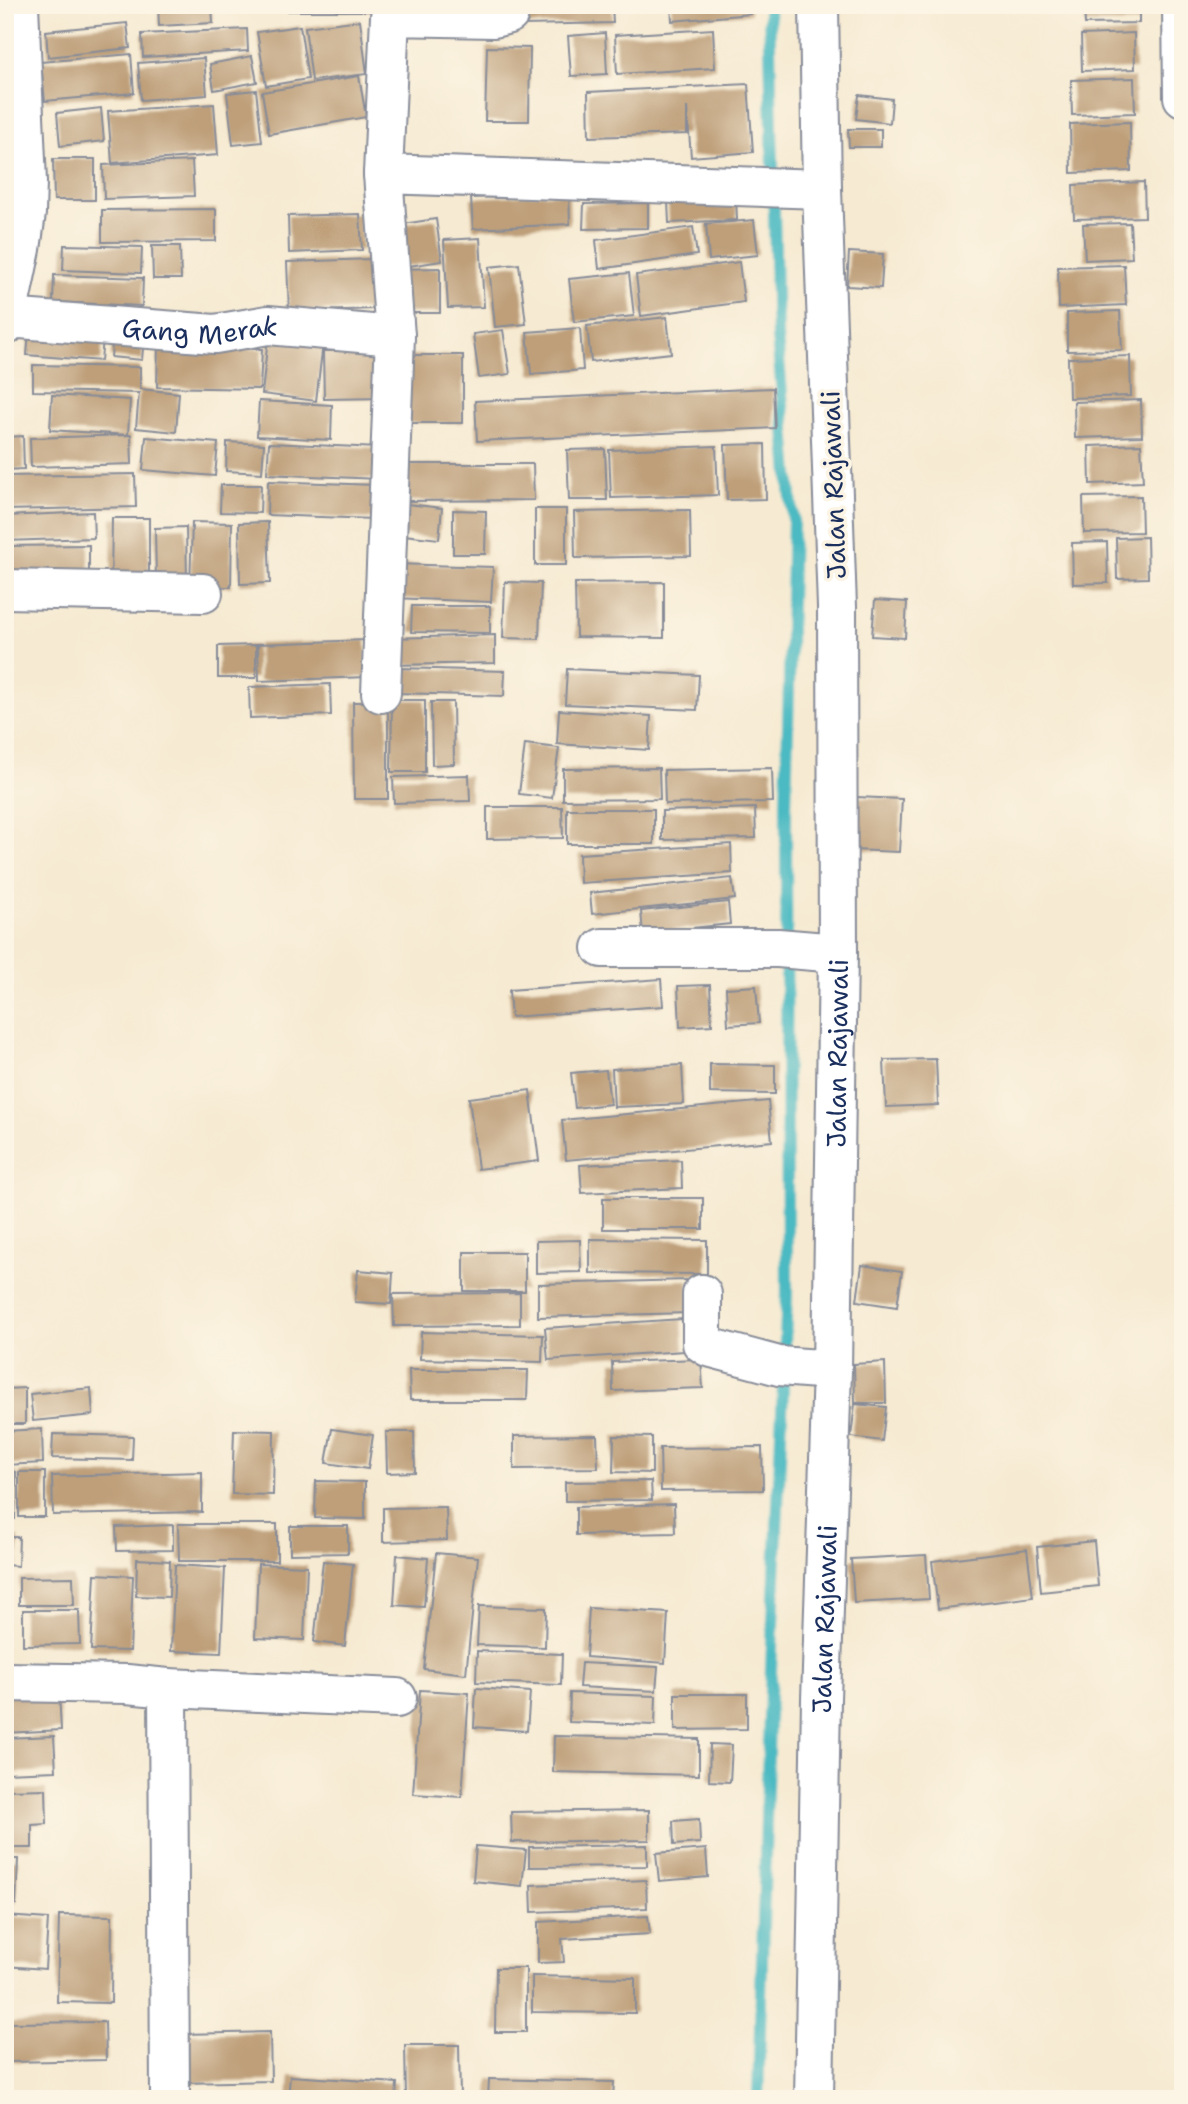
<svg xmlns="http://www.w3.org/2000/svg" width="1188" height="2104" font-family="'Shantell Sans',sans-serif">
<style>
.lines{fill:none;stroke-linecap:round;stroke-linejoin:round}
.stream{stroke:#4cbac2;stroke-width:12}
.building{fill:#be9f79}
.minor-casing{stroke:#888c98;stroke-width:42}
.tertiary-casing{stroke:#888c98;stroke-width:42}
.minor{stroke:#fff;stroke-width:38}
.tertiary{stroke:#fff;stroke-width:38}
.labels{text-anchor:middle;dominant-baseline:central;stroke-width:7;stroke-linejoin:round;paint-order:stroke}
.street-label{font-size:26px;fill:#1b2f5e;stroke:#fcf5e5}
</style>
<rect width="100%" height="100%" fill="#fcf5e5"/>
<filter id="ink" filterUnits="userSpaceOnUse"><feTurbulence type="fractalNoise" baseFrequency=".0143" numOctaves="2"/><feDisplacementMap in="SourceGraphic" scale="14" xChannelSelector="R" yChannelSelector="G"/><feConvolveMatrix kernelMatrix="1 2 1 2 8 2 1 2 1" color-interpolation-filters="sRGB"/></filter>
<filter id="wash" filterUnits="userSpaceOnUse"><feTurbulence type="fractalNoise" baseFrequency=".00686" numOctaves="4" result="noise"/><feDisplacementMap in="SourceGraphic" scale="28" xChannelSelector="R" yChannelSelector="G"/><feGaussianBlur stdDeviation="1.57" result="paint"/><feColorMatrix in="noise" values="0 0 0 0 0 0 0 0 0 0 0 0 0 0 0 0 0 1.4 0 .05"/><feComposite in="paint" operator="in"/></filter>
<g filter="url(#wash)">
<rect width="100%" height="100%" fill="#f6ead2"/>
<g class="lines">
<!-- stream -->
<path class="stream" d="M758,2099L769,1717L787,1294L786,809L793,520L777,336L769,5"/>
</g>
<g id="blocks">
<!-- building -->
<g class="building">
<path d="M158,5H212L213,23L159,26Z"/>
<rect x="215" y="5" width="164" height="6"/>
<path d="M523,5H612L613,23L524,25Z"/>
<path d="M671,5H750L751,14L672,21Z"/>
<path d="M1084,5H1139V23L1085,24Z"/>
<path d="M360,20L367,74L312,81L305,27Z"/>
<path d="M127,23L130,48L48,57L46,31Z"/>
<path d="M300,26L308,79L266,86L257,32Z"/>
<path d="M247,29L248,51L143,57L142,34Z"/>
<path d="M713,29L715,68L617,74L615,35Z"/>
<path d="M605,33L607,74L571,76L568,36Z"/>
<path d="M1134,33L1135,69L1082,71L1081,35Z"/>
<path d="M487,47L530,48L529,121H485Z"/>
<path d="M131,54L134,93L45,101L41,62Z"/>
<path d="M252,56L257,82L214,90L210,64Z"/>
<path d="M204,58L207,95L141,100L138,63Z"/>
<path d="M359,76L366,117L269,134L262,92Z"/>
<path d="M1134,78L1135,113L1072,115L1071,80Z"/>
<path d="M748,84L753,152L691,157L687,107V134L589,137L588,92Z"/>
<path d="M256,90L262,142L233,145L227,93Z"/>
<path d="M859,95L892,99L890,123L856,119Z"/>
<path d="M214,104L218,155L112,163L108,111Z"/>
<path d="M101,108L104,141L60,146L57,113Z"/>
<path d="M1130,122L1131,171L1071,173L1070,124Z"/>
<path d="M848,129H881V147H849Z"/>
<path d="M53,159H95V200H54Z"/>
<path d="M192,161L194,196L104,199L103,165Z"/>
<path d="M1144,182L1145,217L1074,219L1073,185Z"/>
<path d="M569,193L570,224L473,229L471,198Z"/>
<path d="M736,198L737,220L669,223L668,202Z"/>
<path d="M648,203V228L583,229L584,204Z"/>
<path d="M216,209V241L102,242V210Z"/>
<path d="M360,214L362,250L289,253L288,216Z"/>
<path d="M436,219L442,261L402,267L396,225Z"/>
<path d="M754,220L758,255L709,260L706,224Z"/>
<path d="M1130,223L1132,258L1085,260L1083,224Z"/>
<path d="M693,227L697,255L599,269L596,240Z"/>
<path d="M480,238L484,307L448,308L444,240Z"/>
<path d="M64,245L142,247L141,273L63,270Z"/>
<path d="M152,246H180L181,279H153Z"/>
<path d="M849,252L883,254L881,288L847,286Z"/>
<path d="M372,259L374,309L289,312L287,262Z"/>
<path d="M739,262L744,302L641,316L636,275Z"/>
<path d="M519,264L526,324L495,327L489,267Z"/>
<path d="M1124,265L1126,305L1059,308L1058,267Z"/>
<path d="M440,268V313H402L401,269Z"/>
<path d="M629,273L634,316L574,322L569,279Z"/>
<path d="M54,275L143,278L142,306L53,302Z"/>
<path d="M1120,311L1122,350L1067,351V313Z"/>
<path d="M667,317L671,353L591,362L587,326Z"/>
<path d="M580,328L583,370L531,374L527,332Z"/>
<path d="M503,330L510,374L479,378L473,334Z"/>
<path d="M29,331L103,337L101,361L27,355Z"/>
<path d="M113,333L144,337L142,360L111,357Z"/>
<path d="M268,337L323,343L316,401L262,394Z"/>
<path d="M158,347L262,349L260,389L157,387Z"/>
<path d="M385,350L387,398L324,399L323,351Z"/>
<rect x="404" y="355" width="59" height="68"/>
<path d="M1130,356L1131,396L1069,398L1068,358Z"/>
<path d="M33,365L140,367V389L179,393L176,432L136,428L139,393L33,391Z"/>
<path d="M773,388L775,428L477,441L475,401Z"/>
<path d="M52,395L130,400L128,435L50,430Z"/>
<path d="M1141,400L1142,436L1075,438L1074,402Z"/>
<path d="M259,401L332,405L331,440L257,436Z"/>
<path d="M131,435L132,464L31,467L30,438Z"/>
<path d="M23,436L24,469L5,470V437Z"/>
<path d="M146,437L218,443L215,476L143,470Z"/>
<path d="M227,442L264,444L262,473L226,471Z"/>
<path d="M269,443L379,448L378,479L267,474Z"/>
<path d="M765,444L766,499L727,500L725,445Z"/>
<path d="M1141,444L1143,482L1090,484L1089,446Z"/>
<path d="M716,446L718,495L611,498L609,450Z"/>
<path d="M605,449L607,500H569L567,450Z"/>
<path d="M405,464H533L534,500L406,501Z"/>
<path d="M135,474L136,507L5,510V476Z"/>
<path d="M268,481L375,485L374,519L267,515Z"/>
<path d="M221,485H261L260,513L220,512Z"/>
<path d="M1141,496L1142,532L1084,533L1083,497Z"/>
<path d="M398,503L442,508L439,539L395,534Z"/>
<rect x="535" y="509" width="31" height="56"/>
<path d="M453,510L486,511L485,554H453Z"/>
<path d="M690,510L691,556L575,558L574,512Z"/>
<path d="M93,512L94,538L5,541V516Z"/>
<path d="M112,518H149V581H111Z"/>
<path d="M192,522L232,523L231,587H190Z"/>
<path d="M268,522L270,583L240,584L239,523Z"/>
<path d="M186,527L187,580L156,581L155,528Z"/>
<path d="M1147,537L1148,578L1117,579L1116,538Z"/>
<path d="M1107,542L1108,583L1073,584L1072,543Z"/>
<path d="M89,545V572L7,573V546Z"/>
<path d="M394,564L493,567L491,602L393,598Z"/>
<path d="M505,582L541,583L539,639L503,638Z"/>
<path d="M664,582V638L576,637L575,583Z"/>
<path d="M875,600L907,602L905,638L872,636Z"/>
<path d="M412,606H490V633L411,632Z"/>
<path d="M495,635V663L392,665V638Z"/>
<path d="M366,640L367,677L259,681L258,644Z"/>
<path d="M256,645V678H218V646Z"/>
<path d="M399,668L505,671L504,696L398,693Z"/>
<path d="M567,669L699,675L697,710L565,704Z"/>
<path d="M330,684L331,715L250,718L249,687Z"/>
<path d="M392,700H425V772H391Z"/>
<path d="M353,702H388V799H354Z"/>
<path d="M431,702H453L454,764L432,765Z"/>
<path d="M559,710L651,716L649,750L557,744Z"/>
<path d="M525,744L559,748L552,798L519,794Z"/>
<path d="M659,768L660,799L563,800V769Z"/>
<path d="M772,768L773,802L665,804L664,770Z"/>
<path d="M469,775L470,801L394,803L393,777Z"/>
<path d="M856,797L902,799L899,852L854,850Z"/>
<path d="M487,807H562L563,838L487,839Z"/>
<path d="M755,808L756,838L662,840V811Z"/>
<rect x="567" y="809" width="87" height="35"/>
<path d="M731,844L732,873L580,883L579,854Z"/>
<path d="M732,878L735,899L592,914L590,893Z"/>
<path d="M728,902L730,924L643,933L641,911Z"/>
<path d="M661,979L663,1006L511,1017L509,990Z"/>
<path d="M710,985L712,1025L680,1027L678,986Z"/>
<path d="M756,986L759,1023L728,1025L726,988Z"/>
<path d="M936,1059L938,1105L886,1107L884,1060Z"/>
<path d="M710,1064L775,1065V1094L710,1093Z"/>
<path d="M682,1065L684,1104L614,1107L612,1069Z"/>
<path d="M606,1070L610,1104L575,1108L571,1073Z"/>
<path d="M530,1090L539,1161L478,1169L469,1098Z"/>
<path d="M768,1101L772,1141L566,1160L562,1120Z"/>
<path d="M681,1160L682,1188L582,1193L580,1165Z"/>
<rect x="603" y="1198" width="100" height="31"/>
<path d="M590,1239L707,1240V1274L590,1273Z"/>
<path d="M580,1240L581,1272L536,1273V1241Z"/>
<rect x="464" y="1252" width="61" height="39"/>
<path d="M862,1265L902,1271L897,1307L857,1301Z"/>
<path d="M358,1270L393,1273L391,1304L355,1302Z"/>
<path d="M688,1280L689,1313L538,1317V1284Z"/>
<path d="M520,1293V1325L394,1326L393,1294Z"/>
<path d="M682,1319L684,1351L548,1360L545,1328Z"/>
<path d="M421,1332L543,1335L542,1362L420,1359Z"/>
<path d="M701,1359L703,1388L613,1391L612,1362Z"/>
<path d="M885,1362L886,1403H855L854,1364Z"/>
<path d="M409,1370H528L527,1400H410Z"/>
<path d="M25,1388V1424H5V1389Z"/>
<path d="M91,1388L93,1415L33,1421L30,1394Z"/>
<path d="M855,1404L886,1407L882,1441L851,1437Z"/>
<path d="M42,1429L43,1463L5,1465V1431Z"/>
<path d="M332,1429L373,1435L368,1469L326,1463Z"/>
<path d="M234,1430L274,1431L273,1495L232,1494Z"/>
<path d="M386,1432H414L415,1472L387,1473Z"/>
<path d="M53,1434L133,1436L132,1460L52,1458Z"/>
<path d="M597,1435L598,1468L514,1469V1436Z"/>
<path d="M614,1436L652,1437V1473L613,1472Z"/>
<path d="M762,1447L763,1490L661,1491L660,1448Z"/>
<path d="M5,1471L16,1472L15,1519H5Z"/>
<rect x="19" y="1472" width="26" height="45"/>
<path d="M202,1472V1512L53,1515L52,1476Z"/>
<path d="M316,1481L365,1482V1519L315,1518Z"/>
<path d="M651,1481L652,1500L565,1501V1482Z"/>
<path d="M674,1504L675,1533L576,1535V1507Z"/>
<path d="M446,1507L447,1540L383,1542V1508Z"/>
<path d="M178,1524H277V1561H179Z"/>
<path d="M173,1525V1550L117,1551L116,1527Z"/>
<path d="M290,1526H348V1553L290,1554Z"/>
<path d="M5,1537H19L18,1566L5,1565Z"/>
<path d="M1094,1541L1098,1586L1041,1592L1037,1547Z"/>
<path d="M1027,1549L1033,1597L938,1609L932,1561Z"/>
<path d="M436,1553L478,1557L466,1674L424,1669Z"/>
<path d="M397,1555L428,1558L424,1607L394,1605Z"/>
<path d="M926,1555L929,1599L854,1603L851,1559Z"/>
<path d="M137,1559L170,1561L169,1597L136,1596Z"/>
<path d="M323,1561L353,1564L345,1646L314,1642Z"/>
<path d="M258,1564L307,1566L304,1640L255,1638Z"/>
<path d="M175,1565L225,1568L221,1653L171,1651Z"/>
<path d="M95,1574L133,1576L130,1651L91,1650Z"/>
<path d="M73,1577L74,1605H19V1578Z"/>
<path d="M479,1606L546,1608L545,1647L477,1645Z"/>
<path d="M589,1608L668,1613L665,1663L586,1657Z"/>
<path d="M23,1610H79L80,1644L23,1645Z"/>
<path d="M477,1651L562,1654L561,1685L476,1682Z"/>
<path d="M581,1663L658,1667L656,1691L579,1687Z"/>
<path d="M476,1688L530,1692L527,1731L474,1727Z"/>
<path d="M420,1690L469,1693L462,1797L413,1794Z"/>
<path d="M59,1692L61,1730L5,1733V1695Z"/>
<path d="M570,1693L656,1696L655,1725L569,1722Z"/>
<path d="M675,1694H747V1729L675,1730Z"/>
<path d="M54,1736L56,1771L5,1773V1738Z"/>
<path d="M554,1736L699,1739V1775L553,1772Z"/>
<path d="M710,1744L732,1745L730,1782L709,1781Z"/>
<path d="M46,1789L47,1824L32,1825V1848H5V1790Z"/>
<path d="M649,1810V1840L512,1842L511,1812Z"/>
<path d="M699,1819L700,1843L674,1845L673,1821Z"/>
<path d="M647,1845V1866L529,1867V1847Z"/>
<path d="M476,1846L526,1850L522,1886L473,1881Z"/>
<path d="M706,1849L708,1877L659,1881L656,1853Z"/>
<path d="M5,1859H18L16,1904L5,1905Z"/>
<path d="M646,1880L647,1908L532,1912L531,1885Z"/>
<path d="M59,1915L112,1916L111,2003L57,2002Z"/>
<path d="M5,1916L48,1919L45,1969L5,1966Z"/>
<path d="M648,1916L650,1934L562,1939L564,1962L538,1963V1922Z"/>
<path d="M496,1968H526V2032H495Z"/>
<path d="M532,1976L635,1978V2013L532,2012Z"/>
<path d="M105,2022L106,2060L9,2062L8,2023Z"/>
<path d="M270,2032L271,2081L183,2083L182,2034Z"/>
<path d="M405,2045H459L460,2099H406Z"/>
<path d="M290,2076L397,2083L396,2099H288Z"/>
<path d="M489,2079L614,2082L613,2099H488Z"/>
</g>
</g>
</g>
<g filter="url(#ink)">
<use href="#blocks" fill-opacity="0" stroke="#888c98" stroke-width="2"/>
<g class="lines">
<!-- minor casing -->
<g class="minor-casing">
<g id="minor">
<path d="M1182,5L1183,97"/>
<path d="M383,174L390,16L494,18L509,14V5"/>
<path id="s1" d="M7,318L215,334L268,325L395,336"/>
<path d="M5,326L21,249L26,213L27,182L19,5"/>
<path d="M5,589L203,593"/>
<path d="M381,693L395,336L383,174L822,189"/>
<path d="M602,948H778L838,953"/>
<path d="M702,1294V1343L708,1347L779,1366L832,1370"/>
<path d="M5,1682L127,1684L168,1688L170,2099"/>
<path d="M168,1688L397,1698"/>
</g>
</g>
<!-- tertiary casing -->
<g class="tertiary-casing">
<g id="tertiary">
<path id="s2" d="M814,2099L821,1699L832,1370L838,953L837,607L822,189L819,5"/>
</g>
</g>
<!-- minor -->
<use href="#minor" class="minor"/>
<!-- tertiary -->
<use href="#tertiary" class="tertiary"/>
</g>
</g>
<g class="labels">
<!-- street labels -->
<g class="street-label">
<text stroke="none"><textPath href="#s1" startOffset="194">Gang Merak</textPath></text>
<text transform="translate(833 485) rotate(-92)">Jalan Rajawali</text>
<text stroke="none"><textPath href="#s2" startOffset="1046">Jalan Rajawali</textPath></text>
<text stroke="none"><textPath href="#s2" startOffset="480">Jalan Rajawali</textPath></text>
</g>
</g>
<!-- margin -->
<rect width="1188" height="2104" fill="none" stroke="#fcf5e5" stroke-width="28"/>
</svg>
